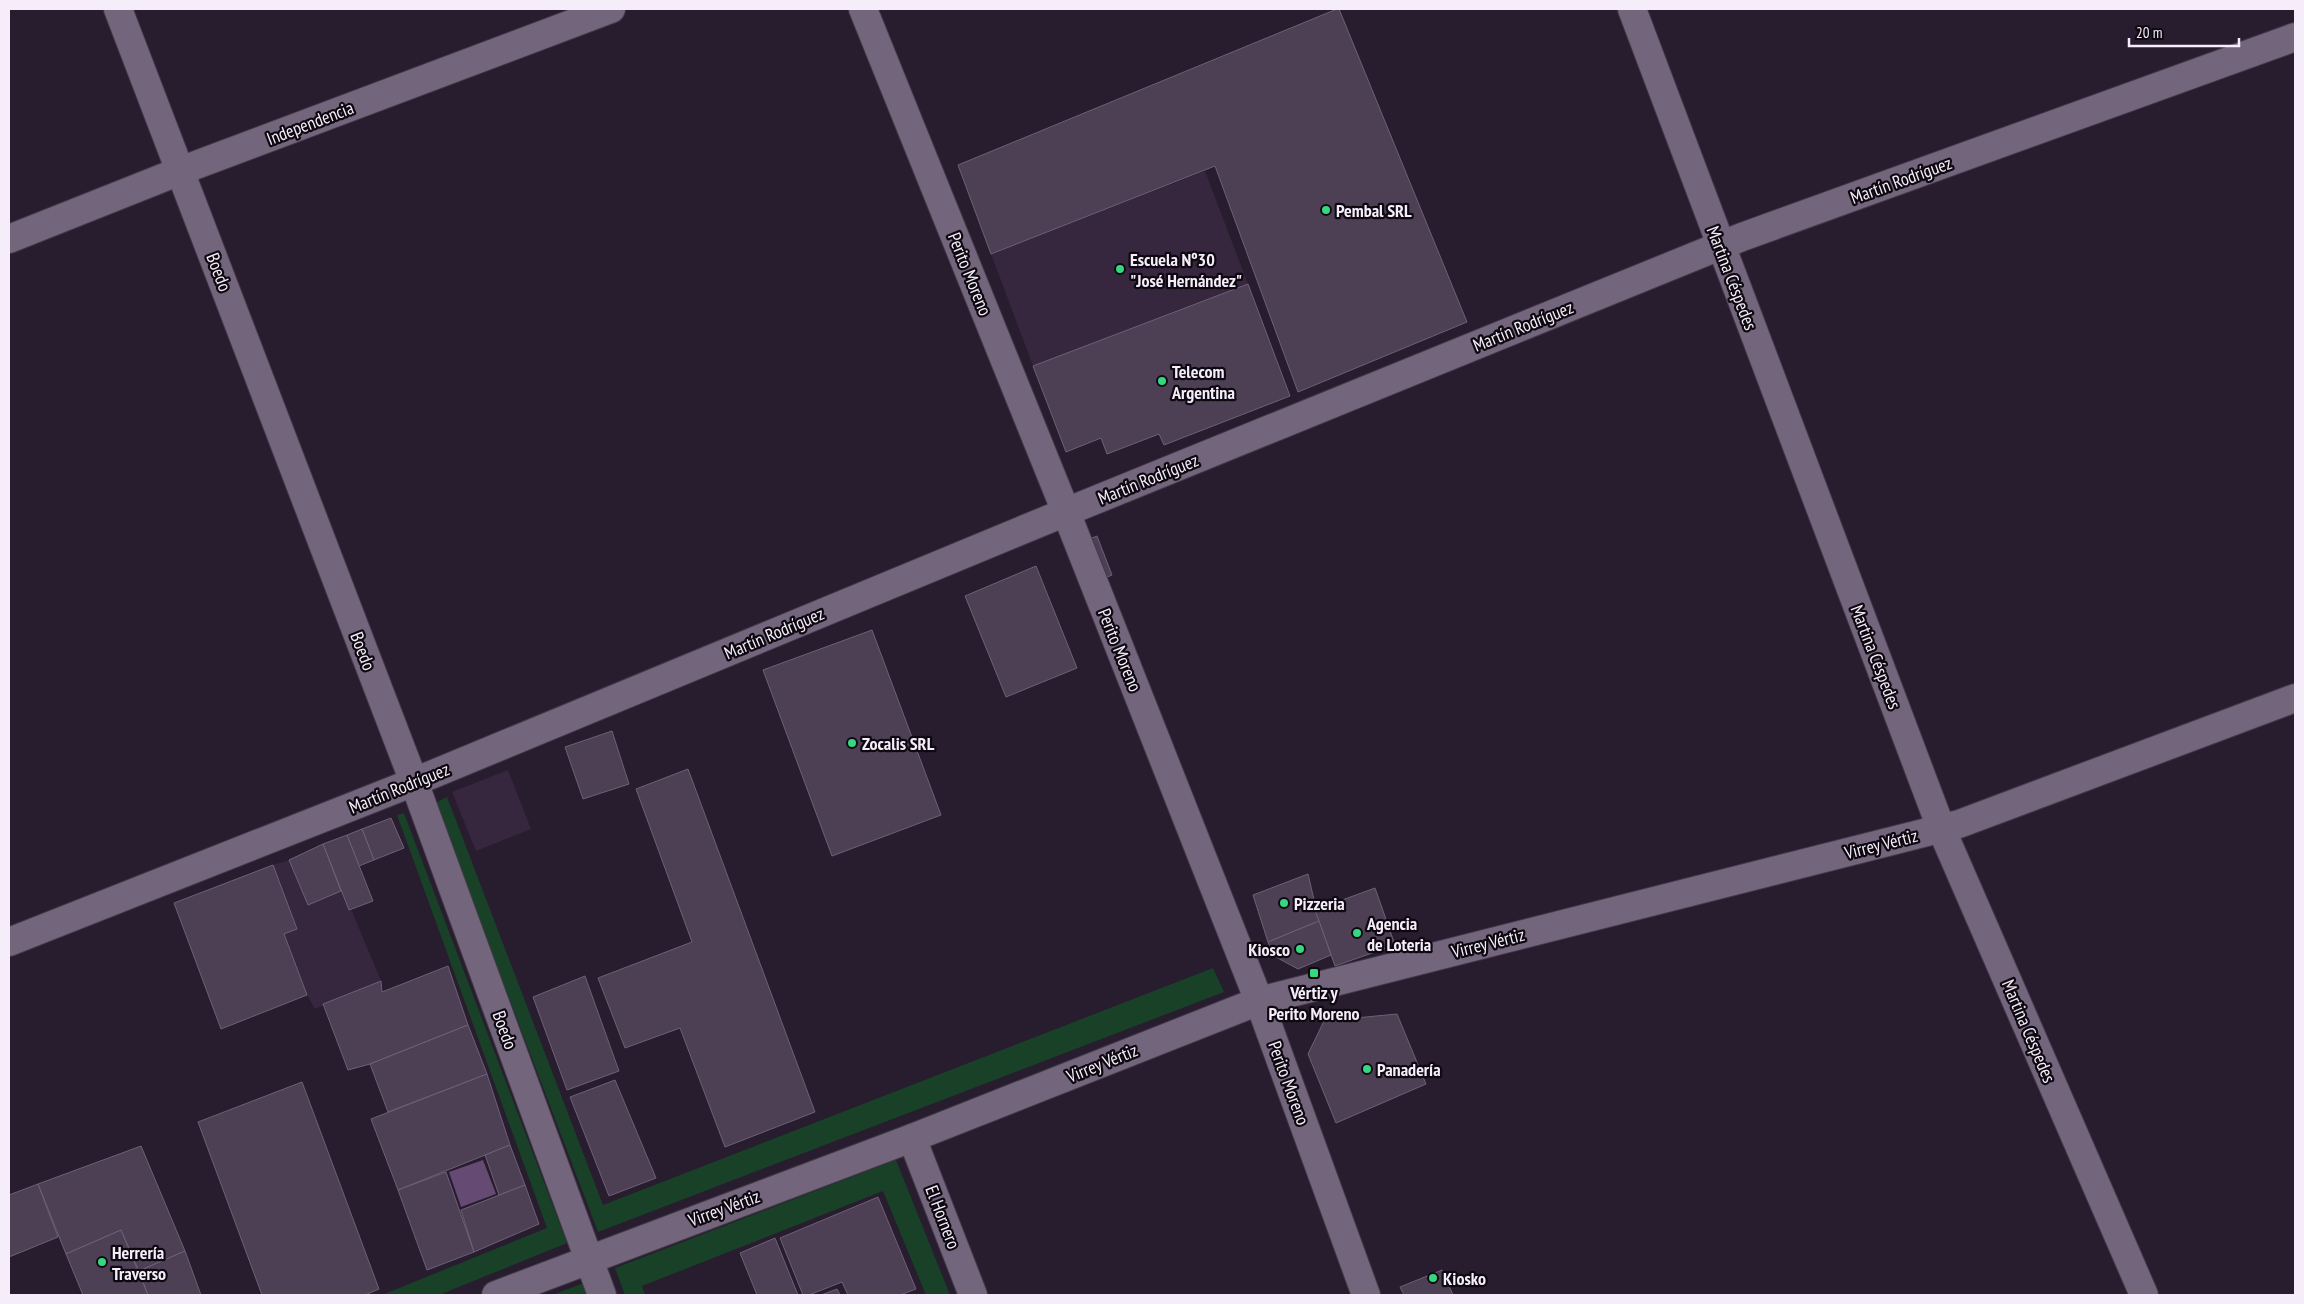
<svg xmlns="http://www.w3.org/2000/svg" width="2304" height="1304" font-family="'PT Sans Narrow',sans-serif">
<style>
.built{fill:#36263e}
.green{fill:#194128}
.water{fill:#654a74}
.building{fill:#4d4055;stroke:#6e6077}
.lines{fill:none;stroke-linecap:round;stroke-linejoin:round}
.minor-casing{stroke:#433949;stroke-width:30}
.tertiary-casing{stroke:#433949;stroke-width:30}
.minor{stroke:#73657c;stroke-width:28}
.tertiary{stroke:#73657c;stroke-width:28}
.poi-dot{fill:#35d881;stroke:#0e0911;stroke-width:2}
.labels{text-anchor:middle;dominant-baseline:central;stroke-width:4.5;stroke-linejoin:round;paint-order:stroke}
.street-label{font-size:18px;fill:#f5edfa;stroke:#0e0911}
.poi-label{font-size:18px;font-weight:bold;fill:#f5edfa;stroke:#0e0911;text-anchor:start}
</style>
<rect width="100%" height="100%" fill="#281c2f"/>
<!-- built -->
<g class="built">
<path d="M1205,171L1248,284L1033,366L991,254Z"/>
<path d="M508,770L531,829L476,851L452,792Z"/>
<path d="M289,860L308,905L341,891L349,910L351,909L381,981L315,1009L307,995L284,934L296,929L273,865Z"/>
</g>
<!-- green -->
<g class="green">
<path d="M447,797L603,1205L1213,968L1224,992L598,1232L435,803Z"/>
<path d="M404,813L567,1243L439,1295H382L547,1228L397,815Z"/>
<path d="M896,1160L950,1295H926L883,1191L642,1286L645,1295H625L615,1268Z"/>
<path d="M584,1283L588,1295H552Z"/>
</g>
<!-- water -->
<path class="water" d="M483,1160L496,1194L461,1207L449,1172Z"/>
<!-- building -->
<g class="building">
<path d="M1337,9H1339L1467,322L1298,392L1215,166L991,254L958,165Z"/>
<path d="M1248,284L1290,396L1164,445L1159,434L1107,454L1101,438L1066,452L1033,366Z"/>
<path d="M1097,536L1112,575L1100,580L1085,541Z"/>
<path d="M1036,566L1077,668L1006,697L965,596Z"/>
<path d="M872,630L941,815L832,856L763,670Z"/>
<path d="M612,731L629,784L583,799L565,747Z"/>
<path d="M688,769L815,1112L725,1147L680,1028L625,1048L598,978L692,942L636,789Z"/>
<path d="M391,818L404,848L374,860L362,829Z"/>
<path d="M362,829L374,860L359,866L347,835Z"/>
<path d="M347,835L373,901L349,910L323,844Z"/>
<path d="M323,844L341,891L308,905L289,860Z"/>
<path d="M273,865L297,929L284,934L307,995L221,1029L174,903Z"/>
<path d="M1308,874L1319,921L1268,942L1253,895Z"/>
<path d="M1375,888L1395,945L1335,966L1315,910Z"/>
<path d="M1319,921L1331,955L1298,969L1274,956L1268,942Z"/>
<path d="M448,966L468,1025L370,1064L348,1070L323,1004L381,981L382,992Z"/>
<path d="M585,976L619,1071L567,1090L533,997Z"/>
<path d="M1397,1014L1426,1084L1336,1123L1308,1054L1324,1021Z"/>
<path d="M468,1025L487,1074L388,1112L370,1064Z"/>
<path d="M487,1074L510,1145L398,1190L371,1119Z"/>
<path d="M615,1080L656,1178L609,1196L570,1097Z"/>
<path d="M302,1082L379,1289L365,1295H262L198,1122Z"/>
<path d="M510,1145L525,1185L499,1195L485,1155Z"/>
<path d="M141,1146L185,1251L139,1271L121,1230L66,1254L38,1184Z"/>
<path d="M446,1172L474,1252L427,1270L398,1190Z"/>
<path d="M38,1184L58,1237L9,1257V1195Z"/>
<path d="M525,1185L539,1224L474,1252L461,1210Z"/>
<path d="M878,1197L916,1289L900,1295H848L842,1282L809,1295H803L780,1238Z"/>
<path d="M121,1230L148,1295H83L66,1254Z"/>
<path d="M775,1238L798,1295H757L740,1253Z"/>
<path d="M185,1251L201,1295H148L139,1271Z"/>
<path d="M1442,1270L1453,1295H1404L1400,1287Z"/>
<path d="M837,1289L840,1295H821Z"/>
</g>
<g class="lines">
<!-- minor casing -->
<g class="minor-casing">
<g id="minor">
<path d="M118,9L414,782L602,1295"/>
<path d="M1632,9L1941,828L2144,1295"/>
<path d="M9,239L180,171L611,9"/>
<path d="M9,942L414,782L1066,512L1742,237L2295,37"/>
<path d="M912,1138L973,1295"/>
<path d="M496,1295L912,1138L1259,1001L1959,824L2295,698"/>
</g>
</g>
<!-- tertiary casing -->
<g class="tertiary-casing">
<path id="tertiary" d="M863,9L1066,512L1259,1001L1366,1295"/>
</g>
<!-- minor -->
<use href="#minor" class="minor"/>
<!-- tertiary -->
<use href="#tertiary" class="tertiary"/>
</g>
<!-- markers -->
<g class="poi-dot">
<circle cx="1326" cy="210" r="5"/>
<circle cx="1120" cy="269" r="5"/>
<circle cx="1162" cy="381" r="5"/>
<circle cx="852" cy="743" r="5"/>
<circle cx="1284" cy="903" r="5"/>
<circle cx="1357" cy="933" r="5"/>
<circle cx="1300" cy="949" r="5"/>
<rect x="1309" y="968" width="10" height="10" rx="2.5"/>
<circle cx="1367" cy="1069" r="5"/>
<circle cx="102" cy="1262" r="5"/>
<circle cx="1433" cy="1278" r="5"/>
</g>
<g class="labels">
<!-- street labels -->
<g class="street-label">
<text transform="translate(310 123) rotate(-21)">Independencia</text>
<text transform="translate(1901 180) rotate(-20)">Martín Rodríguez</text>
<text transform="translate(219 272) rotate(69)">Boedo</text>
<text transform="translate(970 274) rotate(68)">Perito Moreno</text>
<text transform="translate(1732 278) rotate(69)">Martina Céspedes</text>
<text transform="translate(1523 326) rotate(-22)">Martín Rodríguez</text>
<text transform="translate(1148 479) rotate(-22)">Martín Rodríguez</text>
<text transform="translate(774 633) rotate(-23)">Martín Rodríguez</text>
<text transform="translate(1120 650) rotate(68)">Perito Moreno</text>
<text transform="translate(363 651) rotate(69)">Boedo</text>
<text transform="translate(1876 657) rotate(69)">Martina Céspedes</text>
<text transform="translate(399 788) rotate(-22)">Martín Rodríguez</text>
<text transform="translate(1881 844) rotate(-14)">Virrey Vértiz</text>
<text transform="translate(1488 943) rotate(-14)">Virrey Vértiz</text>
<text transform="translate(505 1030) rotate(70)">Boedo</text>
<text transform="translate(2029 1031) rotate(67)">Martina Céspedes</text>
<text transform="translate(1102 1063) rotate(-22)">Virrey Vértiz</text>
<text transform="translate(1289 1083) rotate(70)">Perito Moreno</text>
<text transform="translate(724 1208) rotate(-20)">Virrey Vértiz</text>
<text transform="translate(943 1217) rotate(69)">El Hornero</text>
</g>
<!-- poi labels -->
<g class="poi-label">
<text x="1336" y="210">Pembal SRL</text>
<text x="1130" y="259">Escuela Nº30<tspan x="1130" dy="21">"José Hernández"</tspan></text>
<text x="1172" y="371">Telecom<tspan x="1172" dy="21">Argentina</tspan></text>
<text x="862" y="743">Zocalis SRL</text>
<text x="1294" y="903">Pizzeria</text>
<text x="1367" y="923">Agencia<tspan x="1367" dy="21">de Loteria</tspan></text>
<text x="1290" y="949" text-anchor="end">Kiosco</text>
<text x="1314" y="992" text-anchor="middle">Vértiz y<tspan x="1314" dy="21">Perito Moreno</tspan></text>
<text x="1377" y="1069">Panadería</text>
<text x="112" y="1252">Herrería<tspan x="112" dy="21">Traverso</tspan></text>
<text x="1443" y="1278">Kiosko</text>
</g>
</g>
<!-- border -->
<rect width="2304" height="1304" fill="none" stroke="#f5edfa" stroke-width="20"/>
<!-- scale -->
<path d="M2129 38v8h110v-8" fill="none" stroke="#f5edfa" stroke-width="2.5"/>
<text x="2136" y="38" font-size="15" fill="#f5edfa" stroke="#0e0911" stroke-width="4" paint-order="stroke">20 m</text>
</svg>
